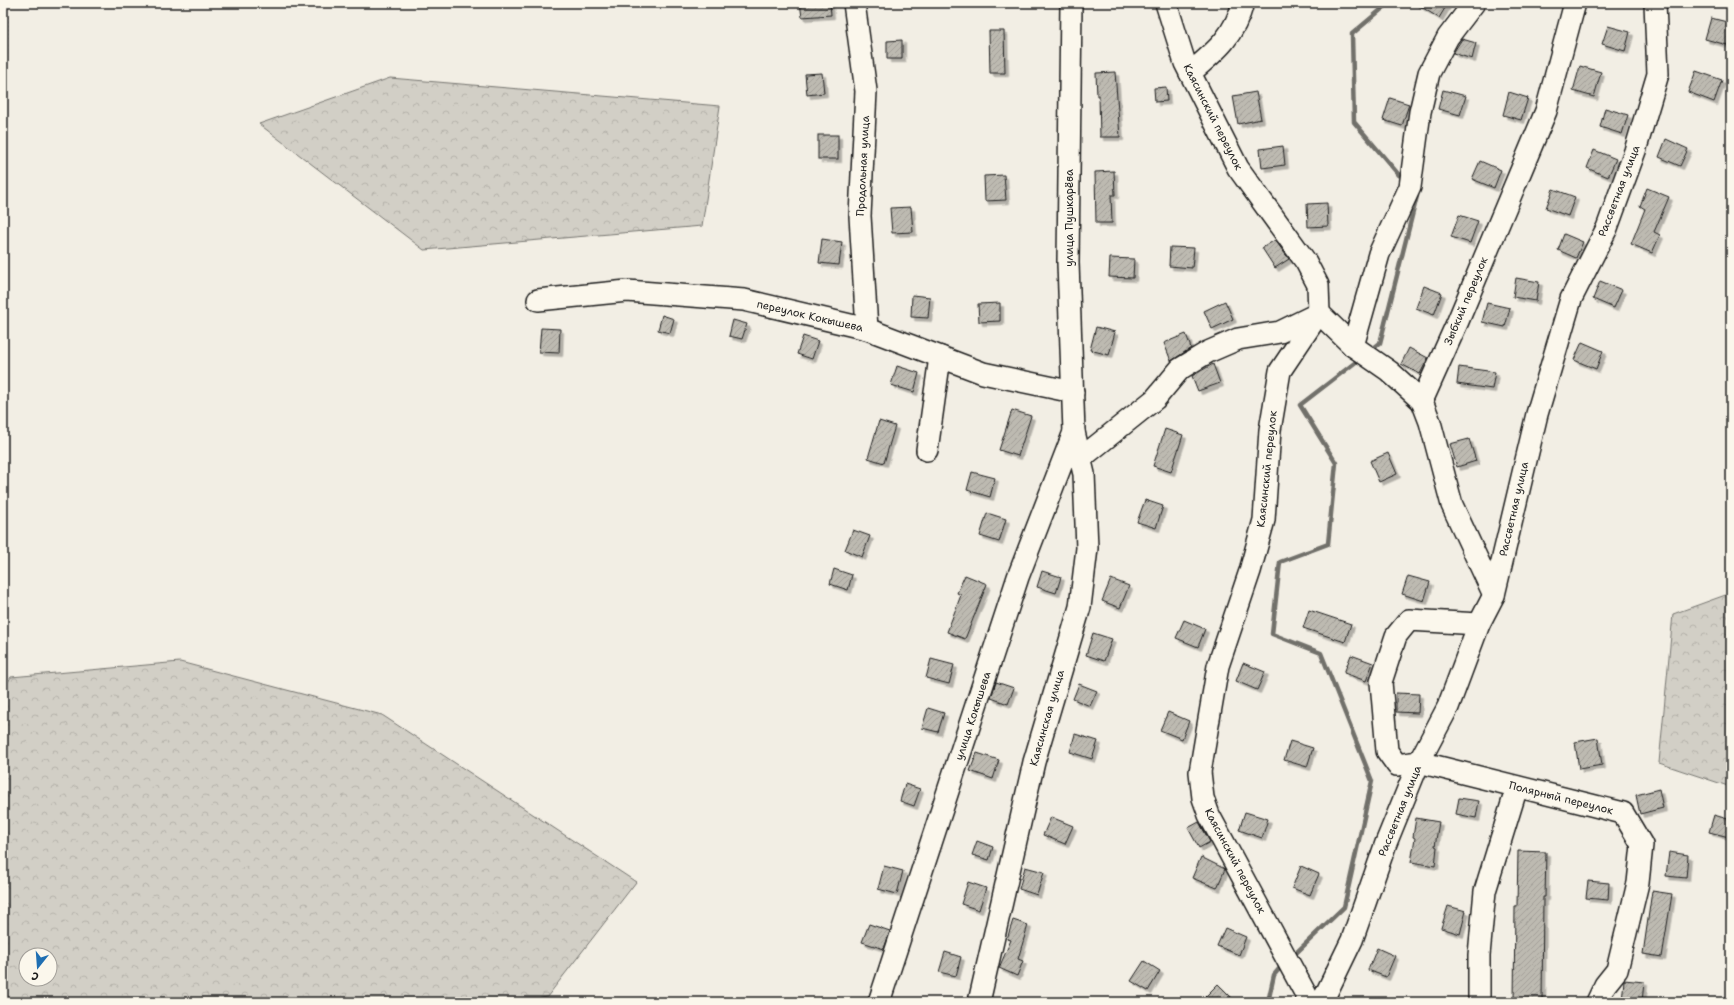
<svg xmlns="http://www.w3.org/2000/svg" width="1734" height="1005" font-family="'Shantell Sans',sans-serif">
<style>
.forest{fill:url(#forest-crowns);stroke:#777671;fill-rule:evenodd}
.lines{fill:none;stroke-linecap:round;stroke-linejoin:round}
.stream{stroke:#716f6b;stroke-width:4.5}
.building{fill:url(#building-hatch);stroke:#1c1c1c;filter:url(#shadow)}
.minor-casing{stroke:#1c1c1c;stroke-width:24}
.path{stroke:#1c1c1c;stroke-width:2.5;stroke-dasharray:1 3;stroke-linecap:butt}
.minor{stroke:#fbf7ec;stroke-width:21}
.labels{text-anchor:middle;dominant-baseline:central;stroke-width:3;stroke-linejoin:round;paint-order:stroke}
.street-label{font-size:11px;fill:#1c1c1c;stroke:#fbf7ec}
</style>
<defs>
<pattern id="forest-crowns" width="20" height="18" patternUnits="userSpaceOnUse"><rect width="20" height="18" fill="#d2cfc6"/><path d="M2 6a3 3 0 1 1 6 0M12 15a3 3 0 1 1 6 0" fill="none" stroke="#b4b1aa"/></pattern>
<pattern id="building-hatch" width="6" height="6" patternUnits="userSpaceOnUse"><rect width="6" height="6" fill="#bdbab1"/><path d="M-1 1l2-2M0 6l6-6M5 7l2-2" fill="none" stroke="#a29f98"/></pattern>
<filter id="shadow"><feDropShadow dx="3.5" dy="3.5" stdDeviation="0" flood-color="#0004"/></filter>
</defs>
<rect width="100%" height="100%" fill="#f2eee4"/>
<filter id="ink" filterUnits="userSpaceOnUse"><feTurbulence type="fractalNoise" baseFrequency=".025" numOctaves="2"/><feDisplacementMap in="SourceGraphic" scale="8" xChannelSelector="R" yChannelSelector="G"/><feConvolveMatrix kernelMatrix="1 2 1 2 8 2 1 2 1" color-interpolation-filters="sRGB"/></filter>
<g filter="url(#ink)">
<!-- forest -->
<g class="forest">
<path d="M390,78L720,106L702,226L424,250L259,124Z"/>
<path d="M1731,593V787L1659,763L1673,614Z"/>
<path d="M180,662L382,715L636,882L547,997L518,1002H3V690L11,677ZM26,955H50V979H26Z"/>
</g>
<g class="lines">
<!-- stream -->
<g class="stream">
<path d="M1389,3L1352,34L1354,122L1399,175"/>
<path d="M1370,351L1380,343L1417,196"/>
<path d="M1297,952L1344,907L1372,781L1321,653L1272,634L1280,562L1328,544L1336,463L1300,405L1361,358"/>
<path d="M1268,1002L1274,975L1279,969"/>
</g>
</g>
<!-- building -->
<g class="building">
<path d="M800,3H830L831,15L802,17Z"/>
<path d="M1415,3H1448L1439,18Z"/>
<path d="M1711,18L1731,23V46L1705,39Z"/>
<path d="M1608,26L1630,32L1625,51L1602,44Z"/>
<path d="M989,31H1004L1005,73H990Z"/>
<path d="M1462,39L1476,43L1472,59L1453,53Z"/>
<path d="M902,40V59H887V41Z"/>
<path d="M1580,66L1601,72L1594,97L1573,91Z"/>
<path d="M1696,71L1722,80L1714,102L1688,92Z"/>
<path d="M1115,72L1120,137H1100L1099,96H1097L1096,73Z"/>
<path d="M822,73L824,93L807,95L805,74Z"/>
<path d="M1166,87L1167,101L1155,102L1154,88Z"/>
<path d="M1443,90L1466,96L1460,115L1438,109Z"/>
<path d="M1256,92L1261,119L1238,124L1233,96Z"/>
<path d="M1509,92L1528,98L1521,120L1503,115Z"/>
<path d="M1390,98L1409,104L1402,126L1383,120Z"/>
<path d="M1605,108L1628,115L1622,134L1600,127Z"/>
<rect x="818" y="135" width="20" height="24"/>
<path d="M1666,139L1688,149L1680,166L1659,157Z"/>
<path d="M1283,146L1285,165L1262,168L1260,149Z"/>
<path d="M1594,150L1616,159L1608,177L1587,168Z"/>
<path d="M1480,161L1501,170L1494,188L1472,179Z"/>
<path d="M1114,171L1115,195H1111L1112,223H1096L1095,172Z"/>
<path d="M1004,175L1006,200L985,201L984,176Z"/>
<path d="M1647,188L1669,197L1654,232L1660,235L1652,253L1631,244L1645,209L1640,206Z"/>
<path d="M1553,189L1575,197L1568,216L1546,208Z"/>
<path d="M1327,203L1328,226L1308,227L1307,204Z"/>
<path d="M911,207L913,232L892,233L890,208Z"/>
<path d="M1459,215L1478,221L1470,243L1451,237Z"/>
<path d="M1564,234L1583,242L1576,258L1558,250Z"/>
<path d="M822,239L842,242L839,265L819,263Z"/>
<path d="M1275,240L1289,259L1275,268L1262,248Z"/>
<path d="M1170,247L1194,248L1192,268L1169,266Z"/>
<path d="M1110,258L1134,259L1133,278L1109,277Z"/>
<path d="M1516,278L1539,282L1536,301L1513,297Z"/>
<path d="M1600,281L1622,290L1614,308L1593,299Z"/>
<path d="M1424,286L1442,293L1434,315L1416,308Z"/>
<path d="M912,295L930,297L928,318L911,317Z"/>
<path d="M1225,301L1233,319L1212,329L1204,311Z"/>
<path d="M1000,303V321L979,322L978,304Z"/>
<path d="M1487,303L1510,308L1505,327L1482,322Z"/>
<path d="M662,315L674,319L670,333L658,330Z"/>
<path d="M733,320L747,324L742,339L729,336Z"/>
<path d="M1096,327L1115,332L1109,355L1090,350Z"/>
<path d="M541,328L560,329L559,353L539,352Z"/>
<path d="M1186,334L1191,348L1171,361L1164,343Z"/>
<path d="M803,336L818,341L812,359L797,354Z"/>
<path d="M1582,342L1603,351L1596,369L1574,360Z"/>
<path d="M1409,348L1428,358L1420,374L1401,364Z"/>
<path d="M1213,364L1220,383L1198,391L1192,376Z"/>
<path d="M897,366L919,373L914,392L891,385Z"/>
<path d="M1459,367L1495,372L1492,389L1457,384Z"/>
<path d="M1012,410L1031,416L1018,456L999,450Z"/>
<path d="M879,421L895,426L884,463L868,458Z"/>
<path d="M1165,429L1183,435L1171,472L1153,466Z"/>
<path d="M1469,439L1476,461L1457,467L1450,444Z"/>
<path d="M1388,453L1397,474L1379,482L1370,461Z"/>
<path d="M972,472L995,478L990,497L967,490Z"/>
<path d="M1145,500L1163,506L1156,528L1137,522Z"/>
<path d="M987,513L1006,519L999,542L980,536Z"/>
<path d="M853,530L870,536L862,557L845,550Z"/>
<path d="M834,569L852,575L848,590L830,584Z"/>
<path d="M1042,571L1061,577L1056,593L1037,587Z"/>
<path d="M965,575L987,584L965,639L947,632L961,595L957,593Z"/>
<path d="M1408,576L1430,582L1424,601L1402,594Z"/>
<path d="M1111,579L1129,586L1120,608L1102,601Z"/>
<path d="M1309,610L1351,624L1345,642L1303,628Z"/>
<path d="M1184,620L1205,629L1198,647L1176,638Z"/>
<path d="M1093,633L1112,639L1104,661L1086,655Z"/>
<path d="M1351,655L1373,663L1366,681L1344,673Z"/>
<path d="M931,659L954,665L949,684L926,678Z"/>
<path d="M1243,663L1265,672L1257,690L1236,681Z"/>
<path d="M996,682L1014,688L1008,704L991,698Z"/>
<path d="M1079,684L1097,691L1090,706L1073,699Z"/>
<path d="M1396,693L1419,694L1418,713L1396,712Z"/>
<path d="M928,708L944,713L938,732L922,728Z"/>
<path d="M1168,712L1189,721L1182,739L1160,730Z"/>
<path d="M1075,734L1098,741L1092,759L1070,752Z"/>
<path d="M1598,738L1602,765L1579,769L1575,742Z"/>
<path d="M1290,741L1313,748L1307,767L1284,760Z"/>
<path d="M977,753L999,760L993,779L970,771Z"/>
<path d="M905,784L920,789L914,806L900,801Z"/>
<path d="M1659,789L1663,808L1640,814L1636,795Z"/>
<path d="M1459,798L1479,801L1476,818L1456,814Z"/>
<path d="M1245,812L1268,819L1262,838L1239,830Z"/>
<path d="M1714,815L1731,820V829L1729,837L1709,832Z"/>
<path d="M1051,817L1073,826L1065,844L1043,835Z"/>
<path d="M1416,818L1439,822L1435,846L1437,847L1435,866L1411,862L1415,838L1413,837Z"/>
<path d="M1199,822L1210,842L1199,848L1188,828Z"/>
<path d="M977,841L993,847L989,860L972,855Z"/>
<path d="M1518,851L1546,852L1545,897H1543L1542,1002H1514L1515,906H1517Z"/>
<path d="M1669,852L1688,855L1686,878L1666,876Z"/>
<path d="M1201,857L1225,869L1217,888L1192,878Z"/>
<path d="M884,866L903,871L897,894L878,889Z"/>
<path d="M1301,866L1319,874L1310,895L1292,888Z"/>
<path d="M1025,867L1044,872L1037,895L1019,889Z"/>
<path d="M1588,881L1609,883L1608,900L1586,898Z"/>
<path d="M968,882L986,888L979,910L961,904Z"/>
<path d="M1652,891L1672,894L1662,957L1643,954Z"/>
<path d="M1448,906L1466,911L1460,934L1441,928Z"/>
<path d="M1013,920L1028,925L1018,959L1023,961L1017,976L999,968L1011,940L1007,939Z"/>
<path d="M869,924L890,931L884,949L862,942Z"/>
<path d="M1225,928L1246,937L1239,955L1217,946Z"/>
<path d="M1377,948L1395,956L1386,977L1368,970Z"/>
<path d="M945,952L961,957L956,976L939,972Z"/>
<path d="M1144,961L1160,971L1148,991L1131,981Z"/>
<path d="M1624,980L1644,982L1642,1002H1622Z"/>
<path d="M1218,984L1236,1002H1211L1205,997Z"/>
</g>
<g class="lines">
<!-- minor casing -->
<g class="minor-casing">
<g id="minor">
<path d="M854,3L866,91L860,216L867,329"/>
<path d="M1166,3L1185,63L1238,168L1306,262L1318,285L1319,313L1280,371L1270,430L1264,520L1250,571L1218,666L1200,772L1203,798L1209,815L1310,1002"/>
<path d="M1190,73C1216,51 1234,37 1243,3"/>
<path d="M538,300L627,291L744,300L867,329L983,373L1073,392"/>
<path d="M1353,346L1379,254L1410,187L1420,112L1429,73L1448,37L1474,3"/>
<path d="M927,450L940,357"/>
<path d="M1080,459L1155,399L1180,369L1208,352L1238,339L1280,332L1319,313L1353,346L1389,371L1422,401"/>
<path d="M1494,595L1452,505L1430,422L1422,401L1458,321L1546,111L1575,3"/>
<path d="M1479,624L1409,620L1396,636L1381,682L1387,751L1397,765L1419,762L1623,813L1642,845L1638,883L1617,970L1605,985L1597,1002"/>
<path d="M879,1002L1018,577L1074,432"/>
<path d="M979,1002L1034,762L1080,607L1087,548L1084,474L1074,432L1068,263L1071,3"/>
<path d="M1322,1002L1352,940L1386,843L1419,762L1448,707L1479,624L1494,595L1537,414L1571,299L1607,228L1635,151L1658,74L1655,3"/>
<path d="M1479,1002V955L1485,891L1517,787"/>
</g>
</g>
<!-- path -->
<path class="path" d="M3,206L7,3"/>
<!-- minor -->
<use href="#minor" class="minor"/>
</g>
</g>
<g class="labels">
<!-- street labels -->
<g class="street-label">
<text transform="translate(1213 117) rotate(63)">Каясинский переулок</text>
<text transform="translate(863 166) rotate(-87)">Продольная улица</text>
<text transform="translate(1619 191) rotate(-69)">Рассветная улица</text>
<text transform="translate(1069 218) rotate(-90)">улица Пушкарёва</text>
<text transform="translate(1466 301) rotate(-67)">Зыбкий переулок</text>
<text transform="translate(810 316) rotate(13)">переулок Кокышева</text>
<text transform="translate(1267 469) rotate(-84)">Каясинский переулок</text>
<text transform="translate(1514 509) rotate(-77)">Рассветная улица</text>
<text transform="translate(973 716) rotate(-72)">улица Кокышева</text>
<text transform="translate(1047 718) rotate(-74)">Каясинская улица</text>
<text transform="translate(1561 798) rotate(14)">Полярный переулок</text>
<text transform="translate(1400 811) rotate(-68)">Рассветная улица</text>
<text transform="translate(1235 861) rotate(62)">Каясинский переулок</text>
</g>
</g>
<!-- margin -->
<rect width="1734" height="1005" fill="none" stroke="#fbf7ec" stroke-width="16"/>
<rect x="8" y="8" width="1718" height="989" fill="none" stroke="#1c1c1c" stroke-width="1.5" filter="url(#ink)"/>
<!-- north arrow -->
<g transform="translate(38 967) rotate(197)"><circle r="19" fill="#fbf7ec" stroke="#a29f99"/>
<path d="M0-3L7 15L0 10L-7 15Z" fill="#1f6fb2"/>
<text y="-6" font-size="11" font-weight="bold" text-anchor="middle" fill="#1c1c1c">С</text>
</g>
</svg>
